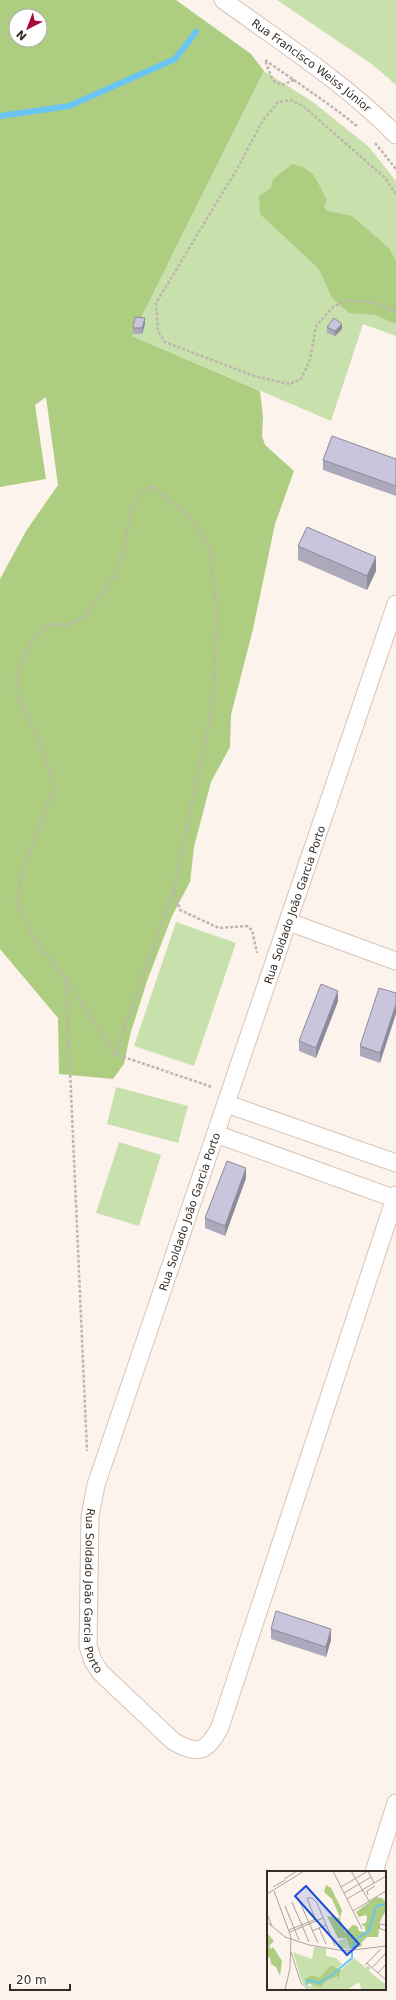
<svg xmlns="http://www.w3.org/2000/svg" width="396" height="2000" font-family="'DejaVu Sans',sans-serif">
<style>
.green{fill:#c8e0ab}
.forest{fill:#adce80;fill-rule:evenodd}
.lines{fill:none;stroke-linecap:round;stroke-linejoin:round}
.stream{stroke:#6ac5f3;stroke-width:6}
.minor-casing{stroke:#d9c3b4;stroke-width:19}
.path{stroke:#bfb5af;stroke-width:2.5;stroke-dasharray:3 2;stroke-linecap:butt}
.minor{stroke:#fff;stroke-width:17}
.wall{fill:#ada9bd}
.shaded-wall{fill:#8d8a9a}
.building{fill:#c9c5dc;stroke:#8d8a9a}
.labels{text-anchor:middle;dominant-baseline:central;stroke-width:3;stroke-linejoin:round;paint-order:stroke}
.street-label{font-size:11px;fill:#352c26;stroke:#fff}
.inset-river{fill:none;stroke:#6ac5f3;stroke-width:2}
.inset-road{fill:none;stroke:#ada39d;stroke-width:1}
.view{fill:#1d4ed8;fill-opacity:0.15;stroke:#1d4ed8;stroke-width:2}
.inset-edge{fill:none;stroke:#352c26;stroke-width:2}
</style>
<rect width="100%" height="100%" fill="#fdf3ed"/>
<!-- green -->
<g class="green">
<path d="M277,0H396V85L373,65Z"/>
<path d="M264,71L313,102L369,147L396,181V336L363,324L331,421L132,336Z"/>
<path d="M176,922L236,943L194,1066L134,1046Z"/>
<path d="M116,1087L188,1106L178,1143L107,1124Z"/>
<path d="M119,1142L161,1155L139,1226L96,1213Z"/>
</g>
<!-- forest -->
<g class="forest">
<path d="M0,0H176L251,54L264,71L132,336L260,391L263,417L262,436L265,445L294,471L275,524L253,629L231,715L230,747L211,782L194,847L190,882L172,916L147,981L130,1035L124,1064L113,1079L59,1074L58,1018L0,949V579L26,531L58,485L46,397L35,405L46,479L0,487ZM16,16H40V40H16Z"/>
<path d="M292,164C316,169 316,181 327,200L324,206L327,211L352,216L389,248L396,261V324L375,315L349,313L332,298L319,269L260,214L259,196L271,188L273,179Z"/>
</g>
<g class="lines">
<!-- stream -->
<path class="stream" d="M0,116L69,106L175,59L196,32"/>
<!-- minor casing -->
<g class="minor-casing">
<g id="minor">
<path id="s1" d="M223,0C282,43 345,83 396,135"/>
<path id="s2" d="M396,604L96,1485L90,1516L88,1646L93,1661L100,1672L173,1741C198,1756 207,1752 220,1727L396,1195"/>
<path d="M289,922L396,961"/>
<path d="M227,1104L396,1163"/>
<path d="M216,1134L396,1199"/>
<path d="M374,1872L396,1803"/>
</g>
</g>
<!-- path -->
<g class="path">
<path d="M294,80L282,85L274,81L271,76L265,60C296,82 329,103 358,127"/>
<path d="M375,143L396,169"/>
<path d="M396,194L384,177L303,106L291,100L278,102L262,122L237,169L156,303L158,331L165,342L254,376L289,384L301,379L310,360L316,326L333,307L347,300L376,303L396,312"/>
<path d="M174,890L180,910L219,928L247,926L252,930L257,953"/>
<path d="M66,980L87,1451"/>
<path d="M115,1054L66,980L35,939L16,903L24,866L55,786L38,738L16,694L17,671L33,639L51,624L65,625L85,617L115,576L124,552L130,515L139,493L151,486L188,515L210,548L217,613L213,704L174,889L115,1054L212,1087"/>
</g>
<!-- minor -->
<use href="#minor" class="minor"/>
</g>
<!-- wall -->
<g class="wall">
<path d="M145,324L142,334H133V328Z"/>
<path d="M327,327L342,329L335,336L327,333Z"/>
<path d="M396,459V496L323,470V460Z"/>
<path d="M298,546L376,571L367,590L298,560Z"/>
<path d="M396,993L380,1063L360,1056V1046Z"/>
<path d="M338,1001L316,1058L299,1051V1041Z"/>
<path d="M246,1178L225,1236L205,1228V1218Z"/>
<path d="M271,1629L331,1640L326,1657L271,1639Z"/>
</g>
<!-- shaded-wall -->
<g class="shaded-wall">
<path d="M145,318V324L142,334V328Z"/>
<path d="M342,324V329L335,336V331Z"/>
<path d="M376,557V571L367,590V576Z"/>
<path d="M338,991V1001L316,1058V1048Z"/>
<path d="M396,1004V1014L380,1063V1053Z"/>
<path d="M246,1168V1178L225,1236V1226Z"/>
<path d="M331,1629V1640L326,1657V1647Z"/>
</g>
<!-- building -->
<g class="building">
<path d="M135,317L145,318L142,328H133Z"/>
<path d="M334,318L342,324L335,331L327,327Z"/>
<path d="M332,436L396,459V486L323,460Z"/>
<path d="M307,527L376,557L367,576L298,546Z"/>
<path d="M321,984L338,991L316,1048L299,1041Z"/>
<path d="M379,988L396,993V1004L380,1053L360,1046Z"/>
<path d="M227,1161L246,1168L225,1226L205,1218Z"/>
<path d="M276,1611L331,1629L326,1647L271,1629Z"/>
</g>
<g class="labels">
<!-- street labels -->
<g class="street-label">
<text stroke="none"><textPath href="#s1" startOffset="110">Rua Francisco Weiss Júnior</textPath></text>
<text transform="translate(295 905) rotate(-71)">Rua Soldado João Garcia Porto</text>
<text transform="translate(190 1212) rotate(-71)">Rua Soldado João Garcia Porto</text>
<text stroke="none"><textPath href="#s2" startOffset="1038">Rua Soldado João Garcia Porto</textPath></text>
</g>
</g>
<!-- overview -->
<g transform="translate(267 1871)">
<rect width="119" height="119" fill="#fdf3ed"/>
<path d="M79,67L82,78L69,76L73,73L71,70ZM47,76L59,77V85L69,87L75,93L71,97L64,94L52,107L46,104L39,112L43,115L70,105L72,109L74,99L87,87L99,97L101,94L104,97L102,100L119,114V119H95L92,111L80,119H43L35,111L26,81L45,88Z" fill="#c8e0ab"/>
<path d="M59,14L64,17L75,39L73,48L78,61L86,54L90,55L92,60L98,61V56L94,53L99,52L100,46L99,44L92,46L89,41L109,26L115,27L119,31V39L113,51L111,66H100L94,72L95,75L83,78L79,67H71L60,45L73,47L72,44L65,28L57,21ZM0,62L7,70L2,75L4,78L6,76L15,90L13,105L9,96L4,93L3,86L0,87ZM64,94L74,99L72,109L70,105L59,110L54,116L39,112L37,108L46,104L52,107Z" fill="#adce80"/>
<path class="inset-river" d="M85,77L91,67L102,60L109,35L119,33M39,114L41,109L52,112L65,104L85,87V80"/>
<path class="inset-road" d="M66,0L95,58M84,0L102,30M101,0L107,12M17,8L30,0M6,16L18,9M74,16L101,0M7,20L24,66L23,97L18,119M77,22L104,6M0,23L37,0M101,24L100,20L108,15M31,27L51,72M80,28L119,5M25,31L42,71M18,35L32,69M86,40L119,20M0,43L5,55M49,50L40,27H45L50,32L68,75M0,51L18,66L42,74L78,80L119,75M119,54L113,53L112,57L119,60M52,57L59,73M22,59L49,48M45,60L59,54M23,61L56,47M24,81L34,112L42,119M100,92L119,109M98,94L114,78M105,97L119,82M111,102L119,93"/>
<path class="view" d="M39,15L92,73L80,84L28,25Z"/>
<rect width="119" height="119" class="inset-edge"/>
</g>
<!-- north arrow -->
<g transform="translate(28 28) rotate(222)"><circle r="19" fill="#ffffff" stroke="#aeaba8"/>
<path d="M0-3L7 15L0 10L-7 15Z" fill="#a50a38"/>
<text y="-6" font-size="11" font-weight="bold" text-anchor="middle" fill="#352c26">N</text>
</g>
<!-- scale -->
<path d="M10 1984v6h60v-6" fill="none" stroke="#352c26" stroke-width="2"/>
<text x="16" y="1984" font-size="12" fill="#352c26" stroke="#ffffff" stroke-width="3" paint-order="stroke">20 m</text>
</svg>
